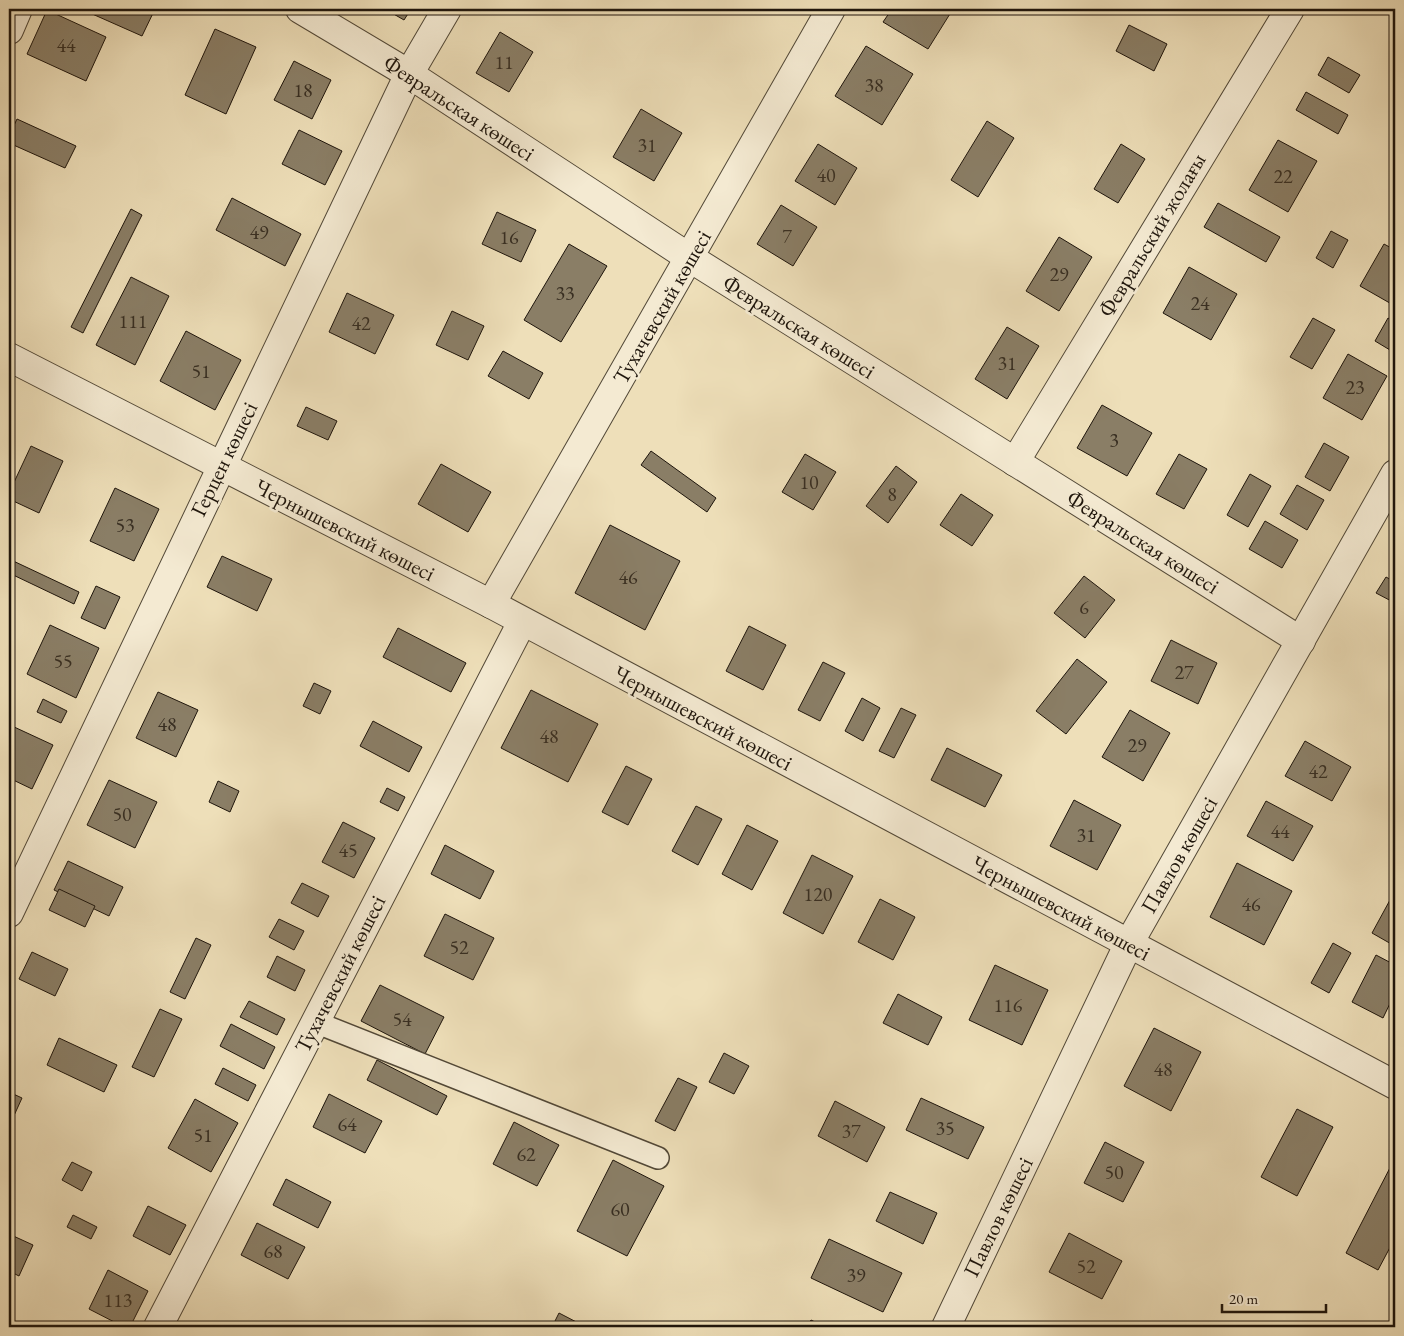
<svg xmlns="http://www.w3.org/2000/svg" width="1404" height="1336" font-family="'EB Garamond',serif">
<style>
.building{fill:#8a7e66;stroke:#1e150c}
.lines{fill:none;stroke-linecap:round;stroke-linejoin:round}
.service-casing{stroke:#524837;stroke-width:24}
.minor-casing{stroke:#524837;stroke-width:30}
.service{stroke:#f4ead2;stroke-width:21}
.minor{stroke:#f4ead2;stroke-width:28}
.labels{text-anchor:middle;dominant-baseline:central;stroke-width:5;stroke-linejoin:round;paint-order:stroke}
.number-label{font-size:20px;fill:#392f22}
.street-label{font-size:22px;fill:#1e150c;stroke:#f4ead2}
</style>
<rect width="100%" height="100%" fill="#eedfb9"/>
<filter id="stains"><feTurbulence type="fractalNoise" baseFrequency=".004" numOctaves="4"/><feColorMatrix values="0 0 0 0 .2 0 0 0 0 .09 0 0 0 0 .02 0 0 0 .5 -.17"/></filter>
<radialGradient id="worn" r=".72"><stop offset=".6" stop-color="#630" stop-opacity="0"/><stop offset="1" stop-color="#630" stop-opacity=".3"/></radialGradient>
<!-- building -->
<g class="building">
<path d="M81,9H155L142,36Z"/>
<path d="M385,9H411L404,20Z"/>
<path d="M892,9H953L928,49L883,22Z"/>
<path d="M47,10L106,37L86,81L27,54Z"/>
<path d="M1129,25L1167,44L1154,71L1116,51Z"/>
<path d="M215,29L256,47L226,114L185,95Z"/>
<path d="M500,32L533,52L509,92L476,73Z"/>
<path d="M866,46L913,74L882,125L835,96Z"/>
<path d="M1328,57L1360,75L1349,93L1318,75Z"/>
<path d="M294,61L331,80L312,119L274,100Z"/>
<path d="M1306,92L1348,115L1338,134L1296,110Z"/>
<path d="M641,109L682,133L654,181L613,157Z"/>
<path d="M17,119L76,146L65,168L9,143V136Z"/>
<path d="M987,121L1014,138L978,197L951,180Z"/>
<path d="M299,130L342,151L325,185L282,164Z"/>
<path d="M1278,140L1317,161L1288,212L1249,190Z"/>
<path d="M818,144L857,168L835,205L795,181Z"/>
<path d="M1121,144L1145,159L1118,203L1094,189Z"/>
<path d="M232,198L301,234L285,266L216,230Z"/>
<path d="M1218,203L1280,237L1266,262L1204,227Z"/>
<path d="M781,205L817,227L793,266L757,244Z"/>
<path d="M131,209L142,215L83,333L71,327Z"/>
<path d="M497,212L536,230L521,262L482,244Z"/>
<path d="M1331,231L1348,240L1333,268L1316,258Z"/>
<path d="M1059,237L1092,257L1059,311L1026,291Z"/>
<path d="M569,244L607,266L561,342L524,320Z"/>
<path d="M1384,244L1395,250V306L1360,286Z"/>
<path d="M1189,267L1237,294L1211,340L1163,313Z"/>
<path d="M131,277L169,296L135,365L96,345Z"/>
<path d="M347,293L394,315L375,354L329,332Z"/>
<path d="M452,311L484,326L468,360L436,345Z"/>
<path d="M1313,318L1335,330L1312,369L1290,357Z"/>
<path d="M1388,318L1395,322V353L1375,341Z"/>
<path d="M1007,327L1039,346L1007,399L975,379Z"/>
<path d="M186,331L241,360L215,410L160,381Z"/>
<path d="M503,351L543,373L529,399L488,376Z"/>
<path d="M1348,354L1387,376L1362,420L1323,398Z"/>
<path d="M1102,405L1152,433L1127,476L1077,448Z"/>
<path d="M306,407L337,421L328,440L297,426Z"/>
<path d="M1324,443L1349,457L1330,491L1305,477Z"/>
<path d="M31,446L63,461L39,513L9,499V493Z"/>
<path d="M651,451L716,498L707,512L641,465Z"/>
<path d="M805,454L836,472L813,510L782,492Z"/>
<path d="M1179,454L1207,469L1184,509L1156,494Z"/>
<path d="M441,464L491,492L468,532L418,504Z"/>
<path d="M896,466L917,482L888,523L866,506Z"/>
<path d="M1250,474L1271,486L1248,527L1227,515Z"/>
<path d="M1297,485L1324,500L1307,530L1280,514Z"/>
<path d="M115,488L159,509L134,561L90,541Z"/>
<path d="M961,494L993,515L972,546L940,525Z"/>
<path d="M1265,521L1298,540L1282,568L1249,549Z"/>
<path d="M610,525L680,561L645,630L575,593Z"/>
<path d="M222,556L272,579L257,611L207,587Z"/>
<path d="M9,559L79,592L74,604L9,573Z"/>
<path d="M1084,576L1115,600L1085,638L1054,613Z"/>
<path d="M1386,577L1395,582V603L1376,593Z"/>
<path d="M96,586L120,597L105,629L81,618Z"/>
<path d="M50,625L99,648L76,698L27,674Z"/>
<path d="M749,626L786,645L763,690L726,671Z"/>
<path d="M398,628L466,663L451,692L383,657Z"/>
<path d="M1171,640L1217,663L1198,704L1151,681Z"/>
<path d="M1077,659L1107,682L1066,734L1036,711Z"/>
<path d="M823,662L845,673L820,721L798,710Z"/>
<path d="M314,683L331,691L320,714L303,706Z"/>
<path d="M531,690L598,724L568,782L501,748Z"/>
<path d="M158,692L198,710L176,757L136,738Z"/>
<path d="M862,698L880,708L863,741L845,731Z"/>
<path d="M43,699L67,711L61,723L37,712Z"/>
<path d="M901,708L916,715L894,758L879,751Z"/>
<path d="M1130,710L1170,733L1143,781L1102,757Z"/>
<path d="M373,721L422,747L409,772L360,746Z"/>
<path d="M12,726L53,745L32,789L9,778V733Z"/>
<path d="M1305,741L1351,767L1332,801L1285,776Z"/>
<path d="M947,748L1002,775L985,807L931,780Z"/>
<path d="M626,766L652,779L628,825L602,812Z"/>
<path d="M109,780L157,802L135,848L87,825Z"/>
<path d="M218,781L239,791L230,812L209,802Z"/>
<path d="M387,788L405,797L398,811L380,802Z"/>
<path d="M1074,800L1121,825L1097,870L1050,846Z"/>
<path d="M1266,801L1313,826L1293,861L1247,836Z"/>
<path d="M696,806L722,819L698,865L672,851Z"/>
<path d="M343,822L375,838L354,878L322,862Z"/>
<path d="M747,825L778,841L752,890L722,874Z"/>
<path d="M445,845L494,871L480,899L431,874Z"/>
<path d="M812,855L853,876L823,934L783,913Z"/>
<path d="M68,861L123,887L109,916L54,890Z"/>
<path d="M1237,863L1292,891L1264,945L1210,917Z"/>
<path d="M302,883L329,896L318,917L291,903Z"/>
<path d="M59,889L95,906L85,927L49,910Z"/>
<path d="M880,899L915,917L893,960L858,942Z"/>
<path d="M1390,900L1395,903V941L1393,945L1372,933Z"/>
<path d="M445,914L494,938L473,980L424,956Z"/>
<path d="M279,919L304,931L294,950L269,937Z"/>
<path d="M196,938L211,945L185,999L170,992Z"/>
<path d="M1333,943L1351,953L1329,993L1311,983Z"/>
<path d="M32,952L68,969L55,996L19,979Z"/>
<path d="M1376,955L1395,965V993L1383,1018L1352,1002Z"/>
<path d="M277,956L305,970L295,991L267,977Z"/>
<path d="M995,965L1048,990L1022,1045L969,1020Z"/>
<path d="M380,985L444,1017L425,1054L361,1021Z"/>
<path d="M898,994L942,1017L928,1045L883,1023Z"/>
<path d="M249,1001L285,1019L277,1035L240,1017Z"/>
<path d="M160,1009L182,1019L154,1077L132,1067Z"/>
<path d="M231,1024L275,1047L264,1069L220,1046Z"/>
<path d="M1154,1028L1201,1052L1171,1111L1124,1086Z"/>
<path d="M59,1038L117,1065L104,1092L47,1065Z"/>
<path d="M724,1053L749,1066L734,1094L709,1082Z"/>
<path d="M377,1060L447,1096L437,1115L367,1080Z"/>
<path d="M223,1068L256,1085L248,1101L215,1084Z"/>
<path d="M678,1078L697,1087L675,1131L655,1121Z"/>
<path d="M9,1092L22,1098L12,1120L9,1119Z"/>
<path d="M329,1094L382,1121L365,1153L313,1127Z"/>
<path d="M921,1098L984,1127L968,1159L906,1130Z"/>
<path d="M195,1099L238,1123L211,1172L168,1148Z"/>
<path d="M835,1101L885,1127L867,1162L818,1136Z"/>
<path d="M1297,1109L1333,1127L1297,1196L1261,1177Z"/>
<path d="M514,1122L559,1145L537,1186L493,1164Z"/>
<path d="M1105,1142L1144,1162L1123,1202L1084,1183Z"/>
<path d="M613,1160L664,1186L627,1256L577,1231Z"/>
<path d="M72,1162L92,1172L82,1191L62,1180Z"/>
<path d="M1393,1162L1395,1163V1238L1378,1270L1346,1253Z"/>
<path d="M286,1179L331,1202L318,1228L273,1205Z"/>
<path d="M890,1192L937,1213L923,1244L876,1221Z"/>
<path d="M148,1206L186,1225L170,1255L133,1236Z"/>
<path d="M73,1215L97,1227L91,1239L67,1227Z"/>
<path d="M257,1223L305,1247L288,1279L241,1255Z"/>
<path d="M1069,1233L1122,1261L1102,1299L1049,1272Z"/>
<path d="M9,1234L33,1245L19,1276L9,1271Z"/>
<path d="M829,1239L902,1273L883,1312L811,1278Z"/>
<path d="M108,1270L148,1291L130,1327H124L89,1309Z"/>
<path d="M559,1313L586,1327H552Z"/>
<path d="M811,1320L825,1327H807Z"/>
</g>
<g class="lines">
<!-- service casing -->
<g class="service-casing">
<path id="service" d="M315,1022L658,1158"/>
</g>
<!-- minor casing -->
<g class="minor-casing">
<g id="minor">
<path d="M300,9L409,74L690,258L1301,641"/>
<path d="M9,30L18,9"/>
<path d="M9,357L491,604L1395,1085"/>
<path d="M1015,462L1290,9"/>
<path d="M491,604L831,9"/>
<path d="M9,913L409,74L447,9"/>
<path d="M158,1327L522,622"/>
<path d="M946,1327L1128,945L1395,474"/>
</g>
</g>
<!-- service -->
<use href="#service" class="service"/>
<!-- minor -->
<use href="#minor" class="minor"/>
</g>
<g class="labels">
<!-- number labels -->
<g class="number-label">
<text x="66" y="45">44</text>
<text x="504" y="62">11</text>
<text x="874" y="85">38</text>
<text x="303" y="90">18</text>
<text x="647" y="145">31</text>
<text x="826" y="175">40</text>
<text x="1283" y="176">22</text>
<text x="259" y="232">49</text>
<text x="787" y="236">7</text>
<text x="509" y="237">16</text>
<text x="1059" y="274">29</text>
<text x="565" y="293">33</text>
<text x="1200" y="303">24</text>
<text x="133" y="321">111</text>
<text x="361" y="323">42</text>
<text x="1007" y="363">31</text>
<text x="201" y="371">51</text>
<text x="1355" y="387">23</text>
<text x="1114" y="440">3</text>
<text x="809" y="482">10</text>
<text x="892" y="494">8</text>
<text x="125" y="525">53</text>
<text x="628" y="577">46</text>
<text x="1084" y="607">6</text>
<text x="63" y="661">55</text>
<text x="1184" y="672">27</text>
<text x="167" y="724">48</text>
<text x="549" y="736">48</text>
<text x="1137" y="745">29</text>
<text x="1318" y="771">42</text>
<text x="122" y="814">50</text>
<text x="1280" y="831">44</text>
<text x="1086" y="835">31</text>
<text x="348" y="850">45</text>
<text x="818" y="894">120</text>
<text x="1251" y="904">46</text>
<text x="459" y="947">52</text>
<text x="1008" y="1005">116</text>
<text x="402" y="1019">54</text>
<text x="1163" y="1069">48</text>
<text x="347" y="1124">64</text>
<text x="945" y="1128">35</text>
<text x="851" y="1131">37</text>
<text x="203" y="1135">51</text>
<text x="526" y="1154">62</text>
<text x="1114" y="1172">50</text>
<text x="620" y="1209">60</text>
<text x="273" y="1251">68</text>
<text x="1086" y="1266">52</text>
<text x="856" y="1275">39</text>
<text x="118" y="1300">113</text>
</g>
<!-- street labels -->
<g class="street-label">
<text transform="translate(459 108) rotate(33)">Февральская көшесі</text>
<text transform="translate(1152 235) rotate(-59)">Февральский жолағы</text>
<text transform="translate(662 307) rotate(-60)">Тухачевский көшесі</text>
<text transform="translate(799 327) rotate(32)">Февральская көшесі</text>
<text transform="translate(224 459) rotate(-64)">Герцен көшесі</text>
<text transform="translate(345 530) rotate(27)">Чернышевский көшесі</text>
<text transform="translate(1143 542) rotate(32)">Февральская көшесі</text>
<text transform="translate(703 718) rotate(28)">Чернышевский көшесі</text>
<text transform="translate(1179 855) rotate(-60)">Павлов көшесі</text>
<text transform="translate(1061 908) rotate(28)">Чернышевский көшесі</text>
<text transform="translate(340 974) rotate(-63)">Тухачевский көшесі</text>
<text transform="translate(998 1217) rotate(-64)">Павлов көшесі</text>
</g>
</g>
<!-- margin -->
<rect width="1404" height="1336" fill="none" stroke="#eedfb9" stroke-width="30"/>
<rect x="10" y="10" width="1384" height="1316" fill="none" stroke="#1e150c" stroke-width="2.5"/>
<rect x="15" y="15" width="1374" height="1306" fill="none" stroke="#1e150c"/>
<!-- scale -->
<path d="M1222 1304v8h104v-8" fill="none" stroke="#1e150c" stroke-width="2.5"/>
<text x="1229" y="1304" font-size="15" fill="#1e150c" stroke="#f4ead2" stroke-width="4" paint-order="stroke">20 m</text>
<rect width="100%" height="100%" filter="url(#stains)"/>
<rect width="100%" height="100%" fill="url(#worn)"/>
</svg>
